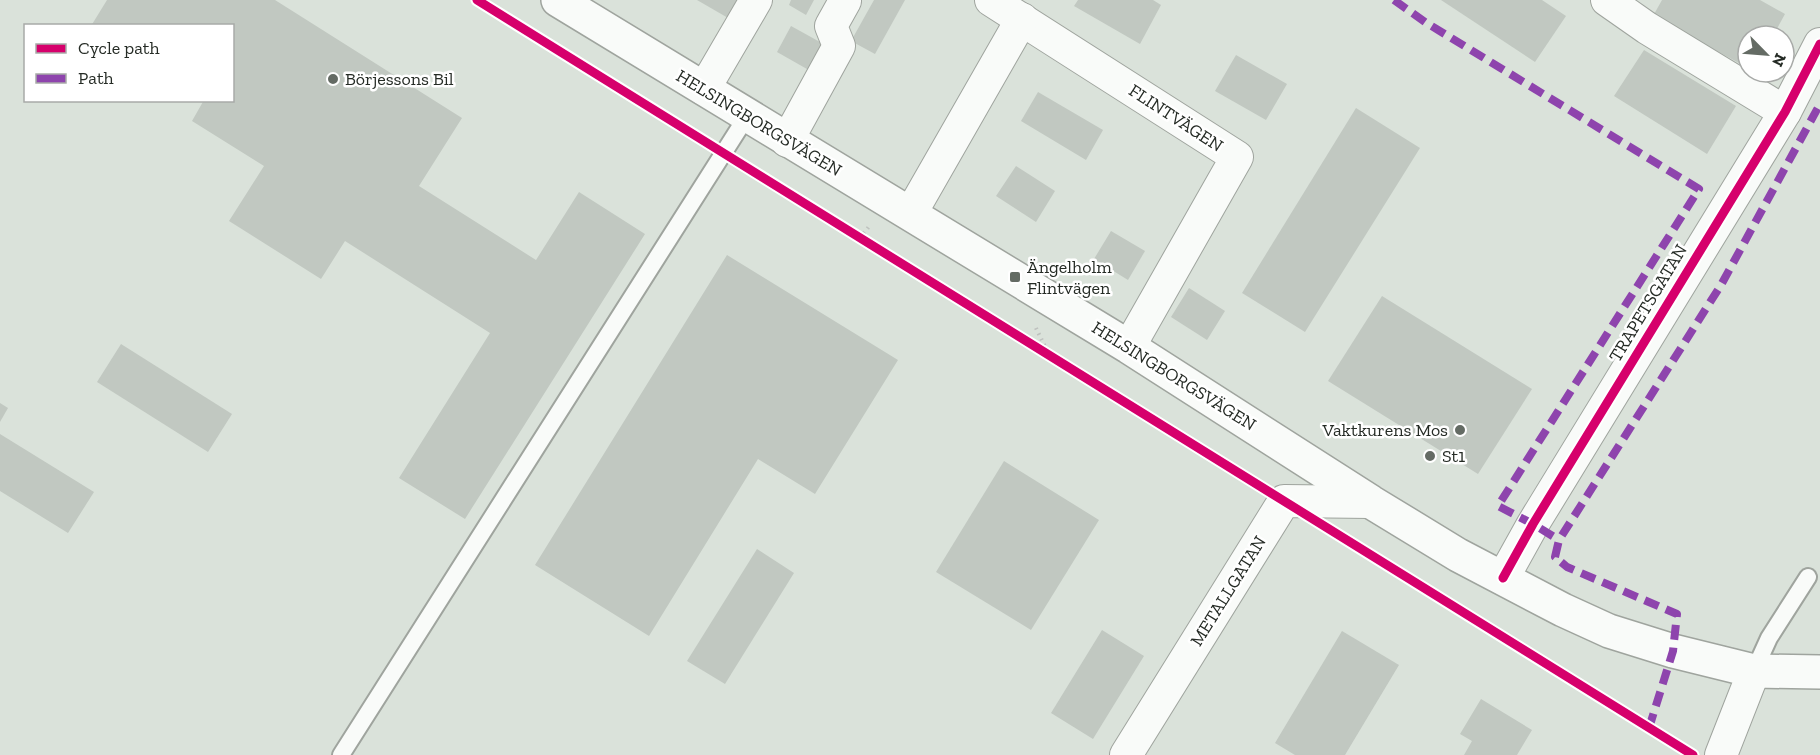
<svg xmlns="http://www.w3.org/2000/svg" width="1820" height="755" font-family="'Zilla Slab',serif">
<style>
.building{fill:#c1c8c1}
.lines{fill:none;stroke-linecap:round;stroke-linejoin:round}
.lane-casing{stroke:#9fa49e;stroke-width:20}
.street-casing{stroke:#9fa49e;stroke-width:34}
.secondary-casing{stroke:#9fa49e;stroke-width:36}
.path{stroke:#bec1be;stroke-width:4;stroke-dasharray:1.5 4.5;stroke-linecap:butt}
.lane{stroke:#f9fbf9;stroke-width:16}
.street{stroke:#f9fbf9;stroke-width:32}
.secondary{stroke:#f9fbf9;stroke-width:33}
.quiet{stroke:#8e44ad;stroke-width:8;stroke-dasharray:15 8;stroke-linecap:butt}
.cycleway-casing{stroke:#fff;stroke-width:13}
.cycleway{stroke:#d6006c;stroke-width:9}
.poi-dot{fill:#646b64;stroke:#fff;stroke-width:2}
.labels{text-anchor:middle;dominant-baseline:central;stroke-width:5;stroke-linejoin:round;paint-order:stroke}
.poi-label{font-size:18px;fill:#252b25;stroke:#fff;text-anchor:start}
.street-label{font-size:18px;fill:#252b25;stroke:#fff}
</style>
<rect width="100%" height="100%" fill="#dae2da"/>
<!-- building -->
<g class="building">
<path d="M107,0H275L462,118L419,186L536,260L579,192L645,234L465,519L399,478L490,333L345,241L321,279L229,221L264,166L192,121L204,100H232V26H91Z"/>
<path d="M697,0H748L735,22Z"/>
<path d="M791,0H814L806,15L789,5Z"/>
<path d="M874,0H905L875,54L851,41Z"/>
<path d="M1078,0H1153L1161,5L1140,44L1074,6Z"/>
<path d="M1441,0H1542L1566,16L1535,62Z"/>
<path d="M1662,0H1760L1785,14L1773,36H1748V68L1653,16Z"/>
<path d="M791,26L829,47L814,73L777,52Z"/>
<path d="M1644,50L1736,106L1707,154L1614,96Z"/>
<path d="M1236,55L1287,84L1266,120L1215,91Z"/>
<path d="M1038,92L1103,130L1086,160L1021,121Z"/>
<path d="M1356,108L1420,148L1305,332L1242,293Z"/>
<path d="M1016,166L1055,191L1036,222L996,196Z"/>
<path d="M1111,231L1145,251L1128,280L1094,259Z"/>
<path d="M727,255L898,360L815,494L758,459L649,636L535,565Z"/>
<path d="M1189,288L1225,311L1207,340L1171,317Z"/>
<path d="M1382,296L1532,389L1478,474L1328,381Z"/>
<path d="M121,344L232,414L208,452L97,382Z"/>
<path d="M0,403L8,408L0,422Z"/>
<path d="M0,434L94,492L68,533L0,491Z"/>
<path d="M1004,461L1099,520L1031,630L936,572Z"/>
<path d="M757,549L794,573L725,684L687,661Z"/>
<path d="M1102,630L1144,656L1093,739L1051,713Z"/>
<path d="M1342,631L1399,665L1345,755H1295L1275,743Z"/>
<path d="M1481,699L1532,730L1517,755H1464L1472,741L1460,734Z"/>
</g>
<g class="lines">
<!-- lane casing -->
<g class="lane-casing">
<g id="lane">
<path d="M1754,671L1769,638L1808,577"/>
<path d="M341,755L747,116"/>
</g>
</g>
<!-- street casing -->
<g class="street-casing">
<g id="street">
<path d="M991,0L1237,157L1129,347"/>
<path d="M1607,0L1647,28L1785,112"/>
<path d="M704,89L756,0"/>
<path d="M787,141L839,46L831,26L845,1"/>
<path d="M911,213L1022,19"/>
<path d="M1503,578L1533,524L1785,112L1820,44"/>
<path d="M1126,755L1284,501L1371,502"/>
<path d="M1721,755L1754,671"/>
</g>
</g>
<!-- secondary casing -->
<g class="secondary-casing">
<path id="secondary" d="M558,0L1129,347L1371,502L1458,555L1563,610L1609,631L1673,651L1754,671L1820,672"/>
</g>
<!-- path -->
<g class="path">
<path d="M860,238L871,224"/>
<path d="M1036,328L1049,355"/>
</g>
<!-- lane -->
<use href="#lane" class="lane"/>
<!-- street -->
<use href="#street" class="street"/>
<!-- secondary -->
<use href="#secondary" class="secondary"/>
<!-- quiet -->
<g class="quiet">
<path d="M1394,0L1425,22L1699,189L1498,506L1533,524L1559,540"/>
<path d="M1649,728L1673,651L1677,614L1567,567L1555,557L1559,540L1721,285L1820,104"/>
</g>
<!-- cycleway casing -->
<g class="cycleway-casing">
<g id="cycleway">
<path d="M477,0L1693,755"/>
<path d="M1503,578L1533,524L1785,112L1820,44"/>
</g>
</g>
<!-- cycleway -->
<use href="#cycleway" class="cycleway"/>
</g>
<!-- markers -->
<g class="poi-dot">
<circle cx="333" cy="79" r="6"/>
<rect x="1009" y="271" width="12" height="12" rx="3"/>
<circle cx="1460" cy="430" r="6"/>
<circle cx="1430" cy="456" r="6"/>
</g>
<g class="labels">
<!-- poi labels -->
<g class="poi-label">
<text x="345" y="79">Börjessons Bil</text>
<text x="1027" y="267">Ängelholm<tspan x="1027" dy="21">Flintvägen</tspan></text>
<text x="1448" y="430" text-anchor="end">Vaktkurens Mos</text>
<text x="1442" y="456">St1</text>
</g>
<!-- street labels -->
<g class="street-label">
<text transform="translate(1176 118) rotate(33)">FLINTVÄGEN</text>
<text transform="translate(759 123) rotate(31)">HELSINGBORGSVÄGEN</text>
<text transform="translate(1648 303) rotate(-59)">TRAPETSGATAN</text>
<text transform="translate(1174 376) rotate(32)">HELSINGBORGSVÄGEN</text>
<text transform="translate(1228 591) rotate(-58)">METALLGATAN</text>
</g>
</g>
<!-- legend -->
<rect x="24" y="24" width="210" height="78" fill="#ffffff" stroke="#a8aaa8" stroke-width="1.5"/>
<rect x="36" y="44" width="30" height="9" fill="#d6006c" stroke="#a8aaa8" stroke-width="1.5"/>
<text x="78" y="54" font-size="18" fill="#252b25">Cycle path</text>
<rect x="36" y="74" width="30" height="9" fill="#8e44ad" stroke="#a8aaa8" stroke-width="1.5"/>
<text x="78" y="84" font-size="18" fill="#252b25">Path</text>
<!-- north arrow -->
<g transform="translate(1766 54) rotate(115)"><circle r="28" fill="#ffffff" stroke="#a8aaa8" stroke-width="1.5"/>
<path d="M0-4.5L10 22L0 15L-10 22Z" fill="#646b64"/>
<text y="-9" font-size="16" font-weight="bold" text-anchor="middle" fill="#252b25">N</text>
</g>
</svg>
